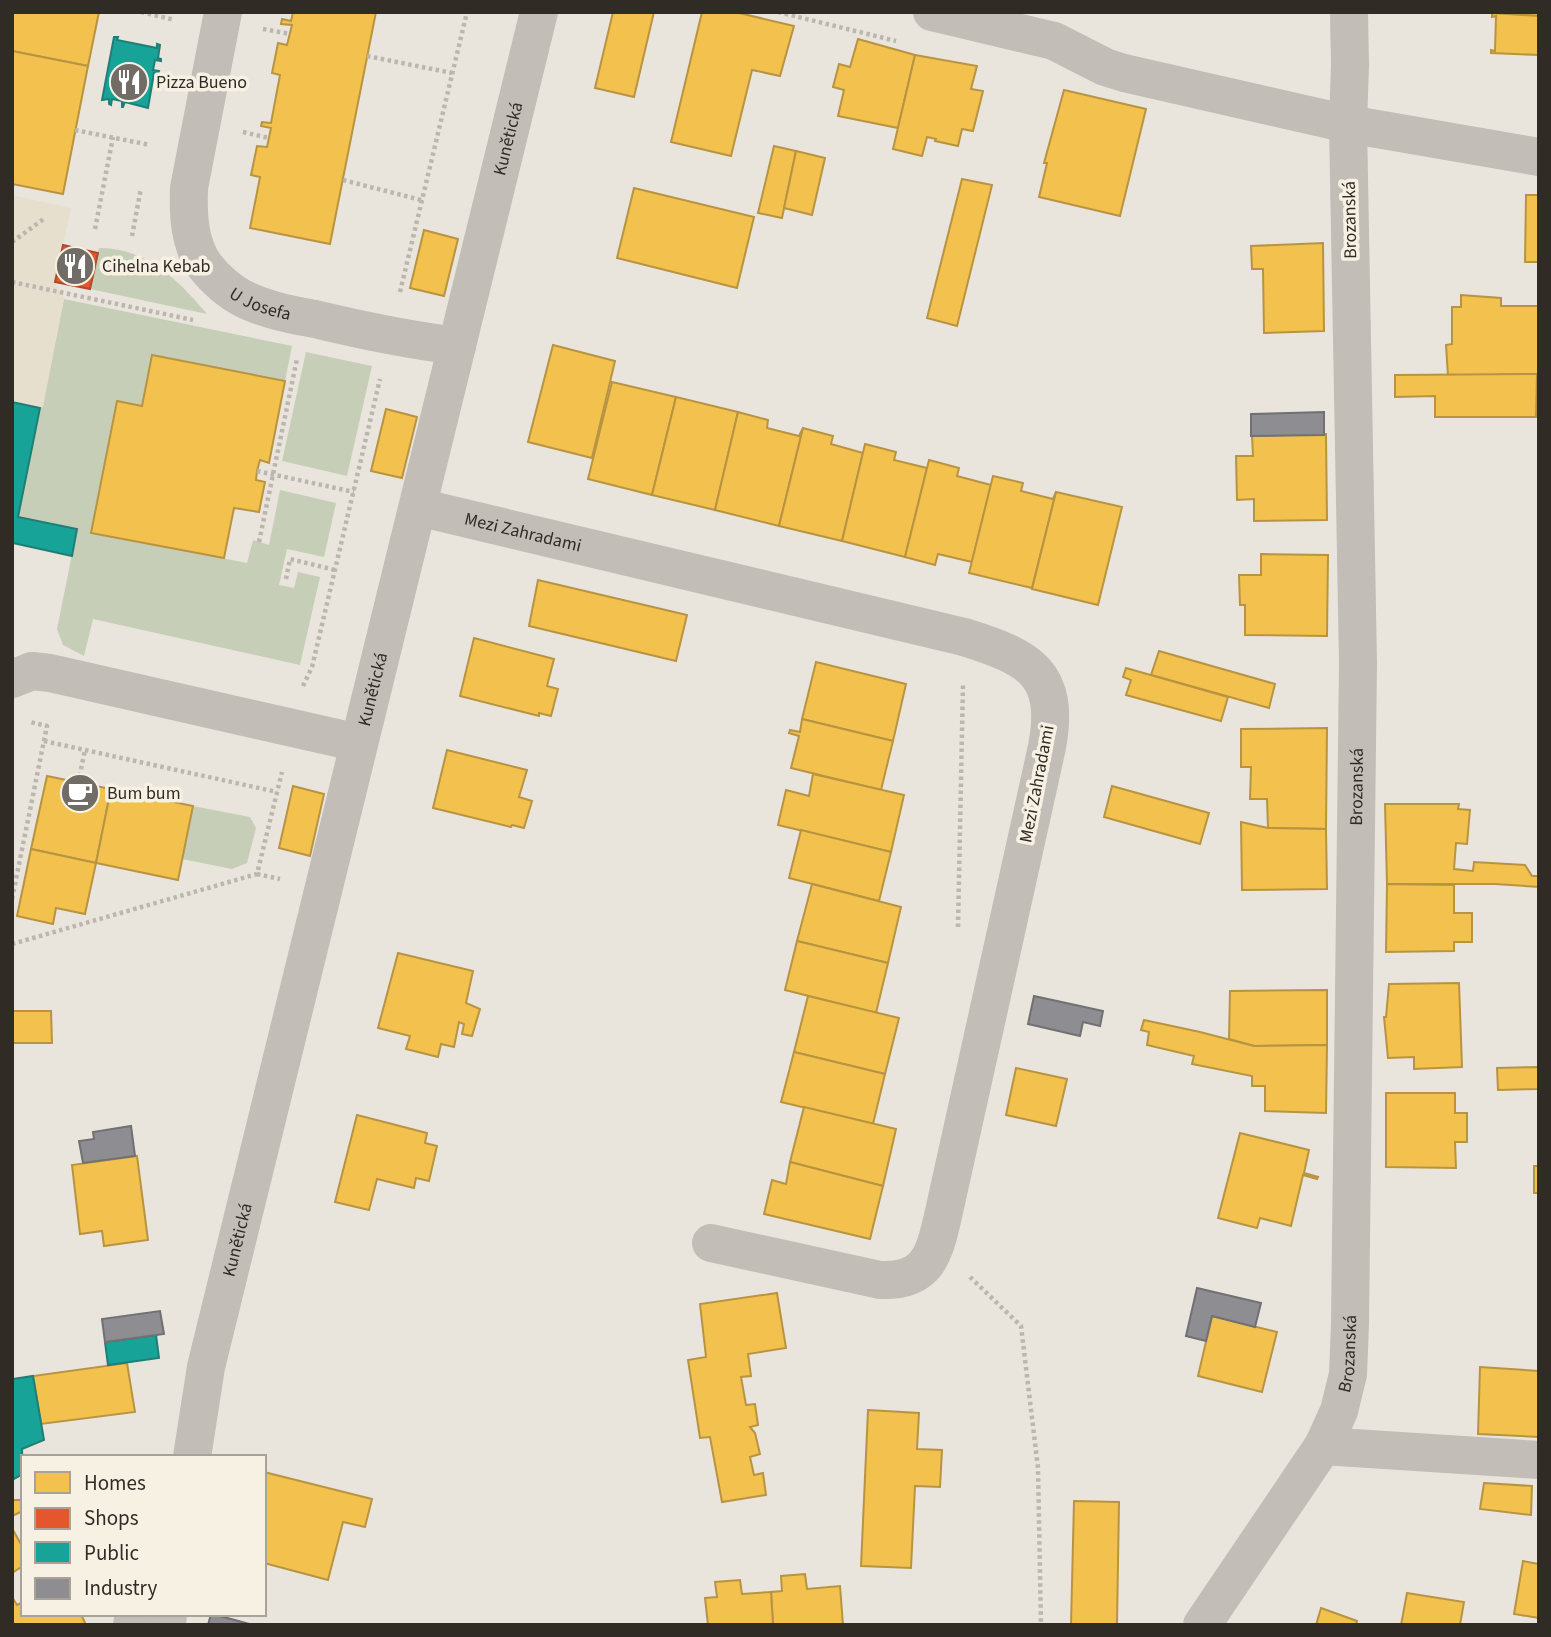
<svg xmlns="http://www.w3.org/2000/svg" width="1551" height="1637" font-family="'Source Sans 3',sans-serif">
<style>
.green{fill:#c7ceb8}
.plaza{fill:#e7dfcd}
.homes{fill:#f2c14e;stroke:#b89442;stroke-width:2}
.shops{fill:#e4572e;stroke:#ae4a2c;stroke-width:2}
.public{fill:#17a398;stroke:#1f7f76;stroke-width:2}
.industry{fill:#8d8d92;stroke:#717072;stroke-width:2}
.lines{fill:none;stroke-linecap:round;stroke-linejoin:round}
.path{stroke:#bbb6af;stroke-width:4.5;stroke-dasharray:3.5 3.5;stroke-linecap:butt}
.minor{stroke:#c2bdb6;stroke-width:38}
.labels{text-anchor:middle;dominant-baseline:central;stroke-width:7;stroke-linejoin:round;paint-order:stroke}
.poi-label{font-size:18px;fill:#312b26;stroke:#f7f1e4;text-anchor:start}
.street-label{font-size:18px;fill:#312b26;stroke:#f7f1e4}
</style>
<rect width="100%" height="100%" fill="#e9e5dd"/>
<!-- green -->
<g class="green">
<path d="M99,248C147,248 178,280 207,314L90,289Z"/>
<path d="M64,299L292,346L285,381L152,355L142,406L116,402L91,532L247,563L253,540L269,545L280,490L336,503L324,557L287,549L279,585L294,588L298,572L320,577L300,665L93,619L84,656L63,645L57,629L77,529L18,517Z"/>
<path d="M306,352L372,366L347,476L282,461Z"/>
<path d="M193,806L250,817L256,828L247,863L232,869L182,859Z"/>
</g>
<!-- plaza -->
<path class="plaza" d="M12,195L71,208L55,282L64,299L43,407L40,408L12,402Z"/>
<!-- homes -->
<g class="homes">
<path d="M12,12H99L88,66L12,51Z"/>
<path d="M293,12H376L330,244L250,228L260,177L251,175L257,146L267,147L271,128L261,126L262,122L271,123L280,75L272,73L278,43L287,45L292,25L281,24L282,19L291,21Z"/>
<path d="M613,12H654L634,97L595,88Z"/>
<path d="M702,12H735L794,26L780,76L752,70L731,156L671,142Z"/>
<path d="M1493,12H1539V16L1492,13Z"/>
<path d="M1492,13L1539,16V55L1491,53V50L1495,51L1496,16L1492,17Z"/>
<path d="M858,39L915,55L898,128L838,116L844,90L833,87L839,64L850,67Z"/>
<path d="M12,51L88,66L63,194L12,184Z"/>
<path d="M915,55L977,66L971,89L983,91L973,131L962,129L958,146L935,141L936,139L927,137L922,156L893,149Z"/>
<path d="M1064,90L1146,109L1120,216L1039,197L1047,163H1044Z"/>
<path d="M774,146L796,151L782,218L758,213Z"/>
<path d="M796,151L825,158L812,215L784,208Z"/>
<path d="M962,179L992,185L957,326L927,318Z"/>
<path d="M634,188L754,217L737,288L617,258Z"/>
<path d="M1526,195H1539V262H1525Z"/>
<path d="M424,230L458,239L444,296L410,288Z"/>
<path d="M1323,243L1324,331L1264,333L1263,269H1252L1251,246Z"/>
<path d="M1461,295L1501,298V306H1539V374L1448,376L1446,345L1452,344V307H1461Z"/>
<path d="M553,345L615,361L592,458L528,442Z"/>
<path d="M152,355L285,381L269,463L260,460L257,471L256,480L265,482L259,512L234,508L224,558L91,533L117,401L142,406Z"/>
<path d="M1537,374L1536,417H1435V396L1395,397V375Z"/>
<path d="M612,382L676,397L652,495L588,479Z"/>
<path d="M676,397L738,412L715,510L652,495Z"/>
<path d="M386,409L417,417L402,478L371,471Z"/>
<path d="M738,412L768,420L767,428L799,436L803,428L779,526L715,510Z"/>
<path d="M803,428L833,436L831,444L863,453L842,541L779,526Z"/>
<path d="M1326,434L1327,520L1254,521V499L1237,500L1236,456H1253L1252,436Z"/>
<path d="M865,444L896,452L894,460L927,468L905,557L842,541Z"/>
<path d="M929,460L959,468L957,476L991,485L972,562L938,554L935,565L905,557Z"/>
<path d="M993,476L1023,483L1021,491L1053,499L1056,492L1032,588L969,573Z"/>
<path d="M1056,492L1122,507L1098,605L1032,589Z"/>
<path d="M1261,554L1328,555L1327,636L1245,635V605H1240L1239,575H1261Z"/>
<path d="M538,580L687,615L676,661L529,626Z"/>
<path d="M474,638L554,659L547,686L558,689L551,716L539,713V716L460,696Z"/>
<path d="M1159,651L1275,684L1269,708L1151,675Z"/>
<path d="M816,662L906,684L893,741L802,719Z"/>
<path d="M1126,668L1228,697L1221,721L1126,695L1131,680L1123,677Z"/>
<path d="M802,719L893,741L881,790L791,768L799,736L789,733L790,730L800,732Z"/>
<path d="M1327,728L1326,829L1268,828L1267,799H1250L1251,767H1241V729Z"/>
<path d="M447,750L527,770L519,797L532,801L524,828L512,825L511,827L433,808Z"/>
<path d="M813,774L904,795L891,852L778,825L786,790L809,796Z"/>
<path d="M47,776L111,789L96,863L31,849Z"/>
<path d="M293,786L324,794L310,856L279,848Z"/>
<path d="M1112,786L1209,813L1200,844L1104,817Z"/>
<path d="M111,789L193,806L178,880L96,863Z"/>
<path d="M1385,804H1459L1458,809L1470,810L1467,844L1456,843L1454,869L1473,871L1474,862L1525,865L1532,876H1539V887L1495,884H1387Z"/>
<path d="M1241,822L1268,828L1326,829L1327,889L1242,890Z"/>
<path d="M801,830L891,852L879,901L789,878Z"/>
<path d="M31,849L96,863L85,914L56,908L53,924L17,916Z"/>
<path d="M812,884L901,907L888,963L797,941Z"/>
<path d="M1387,884L1454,885V913H1472V942H1454V951L1386,952Z"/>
<path d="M797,941L888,963L876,1013L785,990Z"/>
<path d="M398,953L473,971L466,1003L480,1009L472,1036L462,1034L464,1024L459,1022L454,1047L441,1044L438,1057L406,1049L410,1036L378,1028Z"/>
<path d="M1459,983L1462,1067L1414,1069V1057L1388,1058L1384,1017H1386L1389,984Z"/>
<path d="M1327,990V1045L1254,1046L1229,1039L1230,991Z"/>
<path d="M808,996L899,1018L885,1074L794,1052Z"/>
<path d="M12,1011H51L52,1043H12Z"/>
<path d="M1144,1020L1200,1032L1254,1046L1327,1045L1326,1113L1265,1111V1086H1252V1076L1192,1064L1194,1056L1147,1045L1149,1032L1141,1030Z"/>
<path d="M794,1052L885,1074L873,1124L781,1102Z"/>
<path d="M1539,1067V1089L1498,1090L1497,1068Z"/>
<path d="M1016,1068L1067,1079L1056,1126L1006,1115Z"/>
<path d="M1386,1093H1455V1113H1467V1142H1455L1456,1168L1386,1167Z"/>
<path d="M804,1107L896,1129L883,1186L790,1162Z"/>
<path d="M357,1115L427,1133L425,1143L437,1146L429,1181L416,1178L414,1188L377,1179L369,1210L335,1202Z"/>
<path d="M1240,1133L1309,1150L1304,1173L1318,1177L1317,1179L1303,1175L1291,1226L1260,1218L1257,1228L1218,1218Z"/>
<path d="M137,1156L148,1240L104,1246L102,1231L80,1234L72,1165Z"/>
<path d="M790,1162L883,1186L870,1239L764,1214L772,1180L786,1184Z"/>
<rect x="1534" y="1166" width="5" height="27"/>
<path d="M777,1293L786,1348L748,1354L751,1376L741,1377L746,1405L755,1404L758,1425L750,1427L755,1433L760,1454L750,1457L754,1475L763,1473L766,1495L722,1502L710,1437L700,1438L688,1360L706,1357L700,1304Z"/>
<path d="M1212,1316L1277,1332L1262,1392L1198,1376Z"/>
<path d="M127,1363L135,1412L41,1424L33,1376Z"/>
<path d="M1480,1367L1539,1371V1437L1478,1434Z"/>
<path d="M868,1410L919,1413L917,1449L942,1450L940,1487L915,1486L911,1568L861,1566Z"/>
<path d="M264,1472L372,1499L365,1527L343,1522L328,1580L264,1563Z"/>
<path d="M1484,1483L1532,1486L1531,1515L1480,1509Z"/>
<path d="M12,1500H23V1511L12,1516Z"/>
<path d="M1074,1501L1119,1502L1117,1625H1071Z"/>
<path d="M12,1528L23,1548V1566L12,1573Z"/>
<path d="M1523,1561L1539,1564V1618L1514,1614Z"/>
<path d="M805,1574L807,1589L840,1586L843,1625H773L771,1592L782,1591L781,1576Z"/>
<path d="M740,1580L742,1594L771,1592L773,1625H708L705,1598L717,1597L715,1582Z"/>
<path d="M1407,1593L1464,1602L1460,1625H1401Z"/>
<path d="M12,1597L17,1605L23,1602V1614H81L86,1625H12Z"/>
<path d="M1321,1608L1357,1621L1356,1625H1316Z"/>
</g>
<!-- shops -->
<path class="shops" d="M63,245L98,253L90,289L55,282Z"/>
<!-- public -->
<g class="public">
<path d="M114,37H118L117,40L157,48V44L160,45L158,58L161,59V61L155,60L153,70L159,71L158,74L154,73L148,108L125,102L123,107H122V101L112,99L111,105L109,104V99L102,100Z"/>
<path d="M12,402L40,408L18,517L77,529L72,556L13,543L12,547Z"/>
<path d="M156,1335L159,1358L108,1365L105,1342Z"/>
<path d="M33,1376L44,1440L22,1449L23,1474L12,1480V1379Z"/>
</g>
<!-- industry -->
<g class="industry">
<path d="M1324,412V435L1251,436V414Z"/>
<path d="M1034,996L1103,1011L1100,1026L1083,1022L1080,1036L1028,1024Z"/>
<path d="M131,1126L135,1156L83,1163L79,1141L94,1139L93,1132Z"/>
<path d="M1197,1288L1261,1303L1255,1327L1212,1316L1206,1341L1186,1336Z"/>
<path d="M160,1311L164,1334L105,1342L102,1319Z"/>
<path d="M211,1614H213L253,1625H208Z"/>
</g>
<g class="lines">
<!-- path -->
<g class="path">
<path d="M141,12L175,20"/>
<path d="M778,12L896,41"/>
<path d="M263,29L290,34"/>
<path d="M367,56L452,73"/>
<path d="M75,130L150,145"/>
<path d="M243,132L269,138"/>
<path d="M343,180L421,200"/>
<path d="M95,229L113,137"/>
<path d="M132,236L141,188"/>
<path d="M12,242L45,218"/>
<path d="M12,282L193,320"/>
<path d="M400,292L467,12"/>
<path d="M257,471L354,492"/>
<path d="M259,542L297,359"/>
<path d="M286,579L290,559L335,570"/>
<path d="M303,686L312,667L380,379"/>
<path d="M44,741L277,792"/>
<path d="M78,783L85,750"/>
<path d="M257,874L280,879"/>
<path d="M12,899L47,726L30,722"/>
<path d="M958,927L963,684"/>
<path d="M12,944L257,874L282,772"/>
<path d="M970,1277L1021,1326L1038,1468L1041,1625"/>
</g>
<!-- minor -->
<g class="minor">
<path id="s1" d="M223,12L189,188C188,214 189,244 205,266C215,279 231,293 246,300C269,311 295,315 319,320C365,331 410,340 457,346"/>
<path d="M932,12L1054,41L1105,67L1124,73L1348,124L1539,157"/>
<path id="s2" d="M418,507L964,637C1028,657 1061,672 1047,747L943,1216C934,1256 927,1282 880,1280L711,1243"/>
<path d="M12,679L32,671L50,673L359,743"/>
<path d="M1323,1446L1539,1460"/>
<path id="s3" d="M192,1457L206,1367L539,12"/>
<path d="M132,1625L134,1614"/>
<path d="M167,1625L168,1614"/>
<path id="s4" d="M1202,1625L1323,1446L1339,1411L1348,1374L1350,1324L1358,663L1348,124L1350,65L1349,12"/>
</g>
</g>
<!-- icons -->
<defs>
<g id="restaurant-disc" transform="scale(2.0125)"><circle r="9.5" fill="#716c66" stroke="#f7f1e4"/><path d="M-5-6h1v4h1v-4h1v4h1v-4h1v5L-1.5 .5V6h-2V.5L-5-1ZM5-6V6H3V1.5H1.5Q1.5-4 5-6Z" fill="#fff"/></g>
<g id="cafe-disc" transform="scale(2.0125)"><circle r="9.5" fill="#716c66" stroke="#f7f1e4"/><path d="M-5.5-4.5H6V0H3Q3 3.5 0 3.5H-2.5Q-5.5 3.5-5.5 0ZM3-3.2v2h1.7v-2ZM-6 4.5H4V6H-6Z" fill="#fff"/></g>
</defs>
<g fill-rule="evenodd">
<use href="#restaurant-disc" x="129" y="82"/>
<use href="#restaurant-disc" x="75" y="266"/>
<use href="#cafe-disc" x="80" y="793"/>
</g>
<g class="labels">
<!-- poi labels -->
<g class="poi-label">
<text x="156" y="82">Pizza Bueno</text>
<text x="102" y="266">Cihelna Kebab</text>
<text x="107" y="793">Bum bum</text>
</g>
<!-- street labels -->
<g class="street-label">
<text stroke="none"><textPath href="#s3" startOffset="1356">Kunětická</textPath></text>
<text transform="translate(1350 220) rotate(-91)">Brozanská</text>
<text stroke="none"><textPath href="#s1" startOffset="329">U Josefa</textPath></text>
<text stroke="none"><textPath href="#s2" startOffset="108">Mezi Zahradami</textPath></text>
<text stroke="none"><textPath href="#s3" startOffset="789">Kunětická</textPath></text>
<text transform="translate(1037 784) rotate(-79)">Mezi Zahradami</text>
<text stroke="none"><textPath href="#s4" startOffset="880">Brozanská</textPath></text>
<text stroke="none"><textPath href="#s3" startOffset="222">Kunětická</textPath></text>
<text stroke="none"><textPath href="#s4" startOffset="313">Brozanská</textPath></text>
</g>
</g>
<!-- border -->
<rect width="1551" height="1637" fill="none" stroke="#312b26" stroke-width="28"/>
<!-- legend -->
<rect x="21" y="1455" width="245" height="161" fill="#f7f1e4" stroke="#a8a298" stroke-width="2"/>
<rect x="35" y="1472" width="35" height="21" fill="#f2c14e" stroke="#a8a298" stroke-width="2"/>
<text x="84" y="1490" font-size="21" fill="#312b26">Homes</text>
<rect x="35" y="1508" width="35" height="21" fill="#e4572e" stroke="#a8a298" stroke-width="2"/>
<text x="84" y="1525" font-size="21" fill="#312b26">Shops</text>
<rect x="35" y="1542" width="35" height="21" fill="#17a398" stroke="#a8a298" stroke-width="2"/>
<text x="84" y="1560" font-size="21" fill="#312b26">Public</text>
<rect x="35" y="1578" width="35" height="21" fill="#8d8d92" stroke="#a8a298" stroke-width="2"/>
<text x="84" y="1595" font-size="21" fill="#312b26">Industry</text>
</svg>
